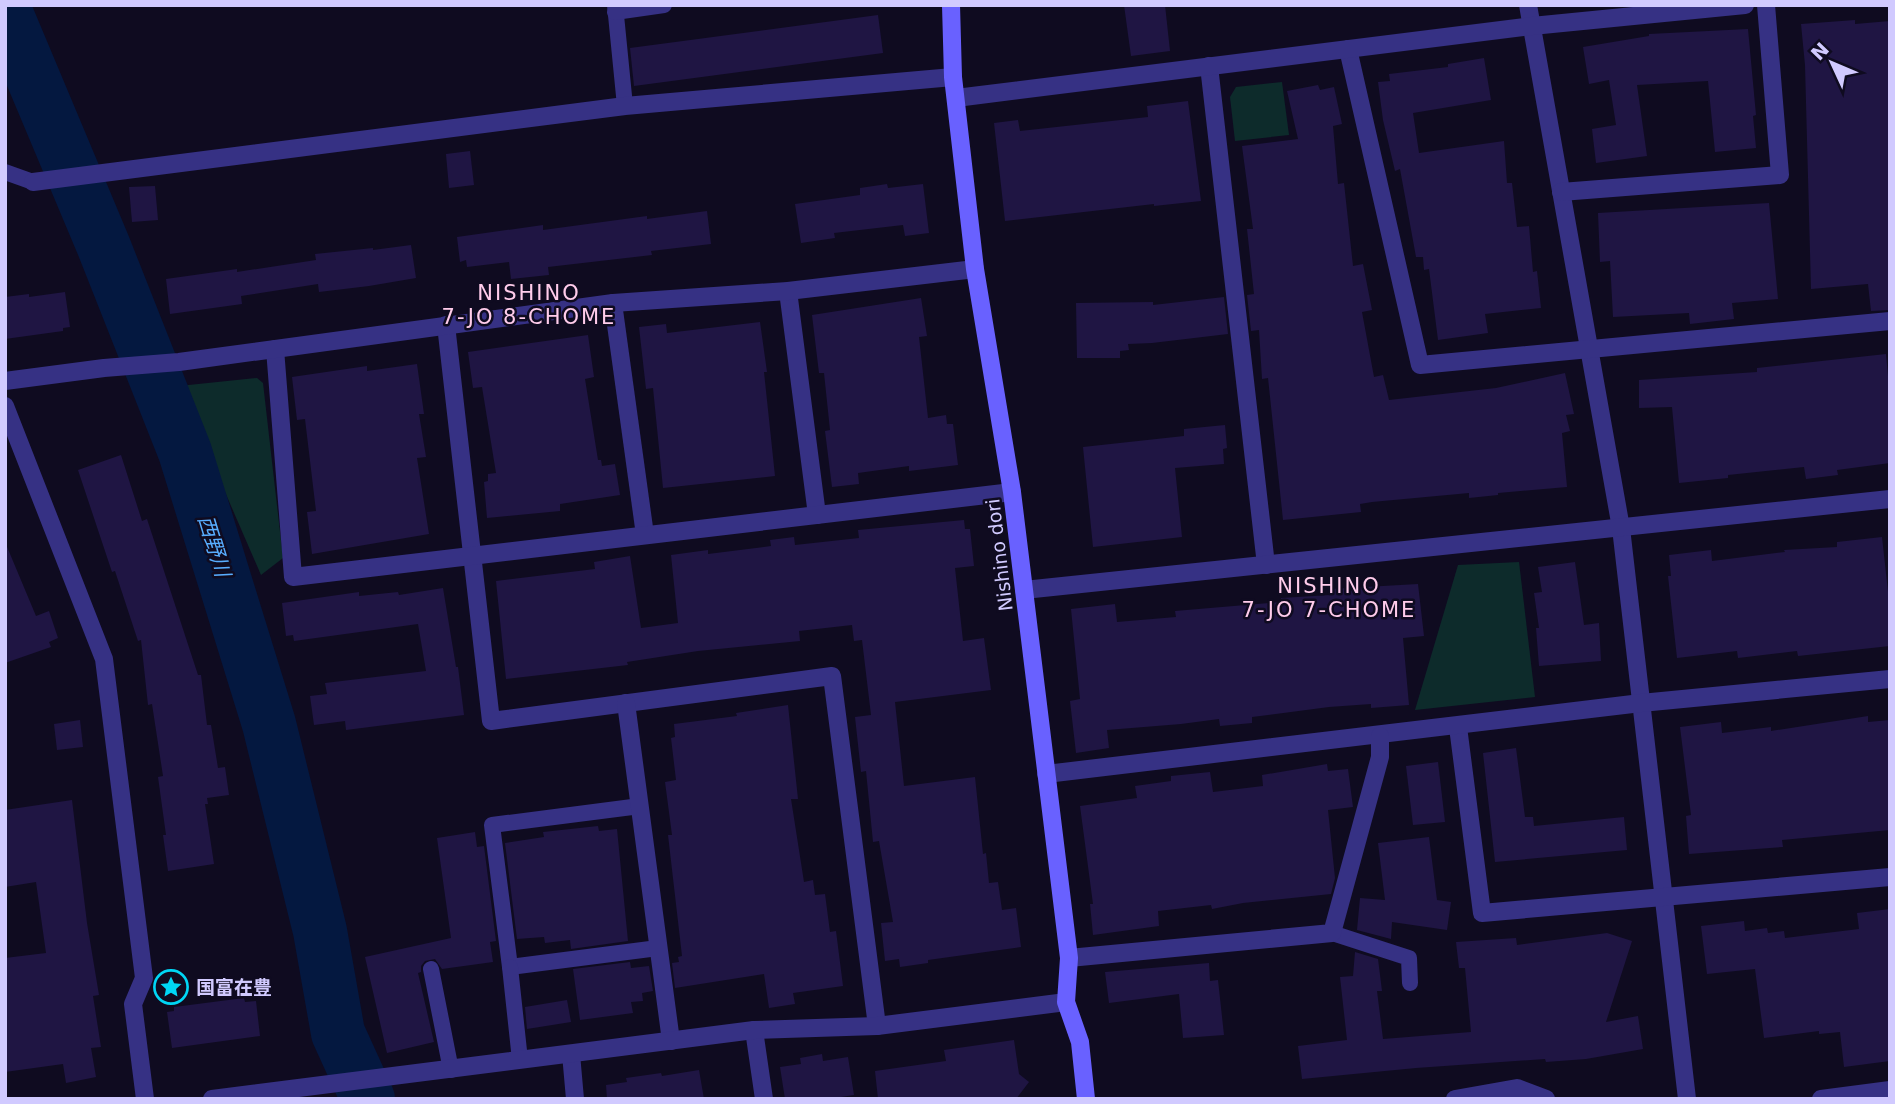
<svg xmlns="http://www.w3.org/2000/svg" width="1895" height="1104" font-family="'DejaVu Sans','Noto Sans JP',sans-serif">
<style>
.green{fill:#0d2b2b}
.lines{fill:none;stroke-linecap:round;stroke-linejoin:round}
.river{stroke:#041840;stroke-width:54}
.building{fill:#1f1543}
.lane{stroke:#363184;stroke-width:16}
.street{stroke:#363184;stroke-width:18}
.secondary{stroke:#6961ff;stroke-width:18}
.labels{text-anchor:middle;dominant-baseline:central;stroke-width:5;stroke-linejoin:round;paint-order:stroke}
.street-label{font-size:19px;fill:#d1caff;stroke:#0f0b20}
.poi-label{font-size:19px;font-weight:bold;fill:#d1caff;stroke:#0f0b20;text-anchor:start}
.neighbourhood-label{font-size:21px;letter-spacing:2px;fill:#ffcceb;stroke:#0f0b20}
.water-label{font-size:21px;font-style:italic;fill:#58adff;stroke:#0f0b20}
</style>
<rect width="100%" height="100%" fill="#0f0b20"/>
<!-- green -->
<g class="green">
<path d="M1282,82L1289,135L1235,141L1230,97L1236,87Z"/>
<path d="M257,378L263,383L283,558L261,575L179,386Z"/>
<path d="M1519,562L1535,697L1415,710L1458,565Z"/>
</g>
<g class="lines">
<!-- river -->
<path class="river" d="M5,11L104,247L185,452L269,724L320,931L338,1033L368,1099"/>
</g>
<!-- building -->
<g class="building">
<path d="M1124,5H1165L1170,51L1131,56Z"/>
<path d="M878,15L883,53L634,86L630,48Z"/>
<path d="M1855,20V24L1890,21V310L1871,311L1868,284L1811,289L1805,65L1801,24Z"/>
<path d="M1748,29L1756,115L1753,116L1756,148L1715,152L1708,81L1637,85L1647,156L1596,163L1592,129L1616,125L1609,80L1589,84L1583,47L1649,36V34Z"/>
<path d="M1484,58L1491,100L1413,113L1419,153L1504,141L1507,183H1512L1517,227L1529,226L1533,272L1537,271L1541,308L1485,314L1488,333L1438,340L1429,269L1424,270L1423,257H1416L1400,169L1395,171L1383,120L1378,82L1390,81L1389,74L1448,67V64Z"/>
<path d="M1318,85L1320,90L1334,87L1342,124L1333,126L1338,184L1344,183L1353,266L1363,264L1372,310L1362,312L1374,377L1383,375L1389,400L1496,388L1565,373L1574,414L1566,415L1570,431L1562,433L1567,487L1498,493V495L1469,498V493L1372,502L1360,504L1361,512L1283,520L1268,378L1262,379L1259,330L1251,331L1247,295L1254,294L1247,229H1253L1242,146L1298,139L1287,91Z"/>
<path d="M1188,101L1201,201L1154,206V204L1005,221L994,123L1018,120L1020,131L1148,117L1147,106Z"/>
<path d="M470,151L474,185L449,188L446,154Z"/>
<path d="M887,184L888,188L923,184L929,233L905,236L903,225L834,233L835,238L801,243L795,204L860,195V188Z"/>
<path d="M155,186L158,220L132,222L129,187Z"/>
<path d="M1769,203L1778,299L1732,303L1734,319L1690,324L1689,313L1613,317L1610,261L1600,262L1598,213Z"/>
<path d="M707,211L711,244L651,251L652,255L548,267L549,275L511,279L509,262L467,267L466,260L460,262L457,237L543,225V230L647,216V219Z"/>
<path d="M411,245L416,278L369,286L319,292L318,284L241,296L242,304L170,314L166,279L237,269V272L316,260L315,254L373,248V250Z"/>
<path d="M65,292L70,327L63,328V331L5,339V297L29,294V297Z"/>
<path d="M1224,297L1228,334L1152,343L1128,344L1129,350L1120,351V358H1077L1076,303L1153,302V305Z"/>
<path d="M921,298L927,336L919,337L928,418L946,415L947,424H953L958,465L909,471V466L858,473L859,484L832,487L825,431L830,430L824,373H819L812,315Z"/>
<path d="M760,322L767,372H764L775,476L663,488L653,388L646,389L639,327L666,324L667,333Z"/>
<path d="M588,335L594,377L585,379L598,460H601L602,466L615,464L620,495L560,504V511L487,518L484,482L488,481V474L496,473L482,387L473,388L468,352Z"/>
<path d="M1886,354L1890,398V463L1837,470L1838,475L1806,479L1804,467L1728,475V478L1679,483L1672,407L1639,408V380L1757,372V368Z"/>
<path d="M417,364L424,414H419L426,457L417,458L429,534L312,554L307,512L316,511L305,419L297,420L292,377L367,366V371Z"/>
<path d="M1225,425L1227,448L1223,449L1224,464L1175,468L1182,537L1093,547L1083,447L1184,436V429Z"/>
<path d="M121,455L142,521L147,519L198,675H201L207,725H211L218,768L225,767L229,795L207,798L208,804H205L214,864L168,871L163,835H166L158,777L163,776L152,704L148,705L141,640L138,641L115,571L112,572L78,470Z"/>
<path d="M964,520L965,529H970L974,566L955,568L963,641L984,638L991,690L895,702L904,786L975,777L983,854L986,853L989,883L998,882L1002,910L1016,908L1021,947L928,960V963L900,967L899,959L885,961L881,923L893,922L879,841L873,842L866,771L861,772L855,717L871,715L862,640L854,641L852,625L799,631L800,641L698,651L627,662L628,665L506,679L496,581L595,569L594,562L630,556L641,628L678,623L671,555L708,550V554L771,546L770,540L794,537L795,545L859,538L858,530Z"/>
<path d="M1882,537L1890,610V646L1798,656L1797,651L1738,658L1737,651L1677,658L1668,576H1671L1669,555L1711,550L1712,561L1785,552L1784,550L1837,547V542Z"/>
<path d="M5,542L36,616L49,611L58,638L49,642L51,647L5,663Z"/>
<path d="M1575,562L1584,625L1599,623L1601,661L1539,666L1536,628H1539L1534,593L1542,592L1538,567Z"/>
<path d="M1418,584L1424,636L1403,638L1409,705L1371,708V704L1329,707L1252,717V723L1220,726L1219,719L1181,724L1107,730L1109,748L1076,753L1070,701L1080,699L1071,609L1115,604L1117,622L1176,617L1175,611L1281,602V598L1330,595V589Z"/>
<path d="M443,588L456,667H458L464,715L346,730L345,721L314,725L310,696L327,694L325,683L426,671L418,624L294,641L293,635L286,636L282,603L359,592V596L398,592L399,595Z"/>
<path d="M788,705L798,799H791L804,882L813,880L815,895L825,894L830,932L836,931L843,986L793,993L795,1004L769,1008L764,974L675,988L672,963L679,962L678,957L682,956L668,835H672L665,782L676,780L671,738L675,737L674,724L737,716L736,713Z"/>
<path d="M1868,716V722L1890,720V830L1782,840L1783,847L1689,854L1686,816L1691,815L1680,727L1721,722L1722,733L1771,727V731Z"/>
<path d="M80,720L83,747L57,750L54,724Z"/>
<path d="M1516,748L1525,817H1533L1534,826L1624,817L1627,850L1495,862L1483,753Z"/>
<path d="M1438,762L1445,822L1413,825L1406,766Z"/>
<path d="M1327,764L1328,771L1348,769L1353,807L1328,810L1335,878L1331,894L1243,903L1212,909L1211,905L1158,911L1159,926L1093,935L1090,904H1093L1080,806L1137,798L1135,786L1171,781V776L1210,772L1213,792L1263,786L1262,775Z"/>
<path d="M72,800L87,923L99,995L93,996L101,1047L91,1048L96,1077L66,1083L63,1064L5,1072V958L46,953L36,882L5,887V810Z"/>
<path d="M598,826L599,831L617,829L628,941L571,949L570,940L545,943L544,937L517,939L505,843L544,837L543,832Z"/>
<path d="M475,832L477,847L484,846L496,941L490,942L493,962L442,969L435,959L425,961L421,966V972L418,973L434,1042L387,1053L365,957L451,938L437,838Z"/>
<path d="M1429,837L1437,900L1451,902L1447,930L1392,922L1391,939L1357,930L1360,898L1385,900L1378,843Z"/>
<path d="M1890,909V1061L1844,1067L1840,1032L1819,1034V1031L1764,1038L1755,969L1707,974L1701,926L1744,921L1745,931L1767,928L1768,933L1784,931L1785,938L1859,929L1857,913Z"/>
<path d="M1607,933L1632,941L1606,1022L1638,1016L1643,1049L1586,1059L1546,1062L1545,1059L1416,1068L1302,1079L1298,1046L1347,1040L1340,977L1353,976L1355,952L1378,959L1382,991H1377L1383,1039L1471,1032L1465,968H1459L1456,942L1516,938L1517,945Z"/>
<path d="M630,962L631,968L649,966L653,991L642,993L643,1001L631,1002L633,1013L580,1020L573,969Z"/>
<path d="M1209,963L1210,981L1218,980L1224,1035L1183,1038L1179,994L1109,1003L1105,972Z"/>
<path d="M244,998L245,1002L256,1001L260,1036L172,1048L167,1012L174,1011V1007Z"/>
<path d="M567,1000L571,1022L527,1029L525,1007Z"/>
<path d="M1014,1040L1019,1074L1029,1082L1016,1099H878L875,1071L946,1061L944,1050Z"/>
<path d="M822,1054L823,1061L848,1057L854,1095L828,1099H785L780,1067L801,1064L800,1058Z"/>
<path d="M699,1070L704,1099H607L606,1085L627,1082L626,1078L661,1073L662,1076Z"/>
</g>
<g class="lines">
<!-- lane -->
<g class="lane">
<path d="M615,5L625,106"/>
<path d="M615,12L664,5"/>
<path d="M5,172L33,182"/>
<path d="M640,806L492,825L510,967L658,948"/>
<path d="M1332,933L1409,958L1410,983"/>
<path d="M510,967L520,1060"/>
<path d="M431,969L451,1070"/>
</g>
<!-- street -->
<g class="street">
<path d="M1528,5L1621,528L1687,1099"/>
<path d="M1348,49L1420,365L1890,321"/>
<path d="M1209,66L1266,565"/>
<path d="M956,98L1532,26L1745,5"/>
<path d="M33,182L625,106L953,77"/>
<path d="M1561,192L1780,175L1766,5"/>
<path d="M788,291L817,515"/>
<path d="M613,303L645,535"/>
<path d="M446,325L491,721L832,676L877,1026"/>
<path d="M275,349L293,577L1012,492"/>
<path d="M5,381L104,368L179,362L613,303L788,291L975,269"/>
<path d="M5,406L104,659L144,978L133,1004L145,1099"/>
<path d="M1024,590L1890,499"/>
<path d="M626,703L671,1041"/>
<path d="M1458,727L1482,913L1890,877"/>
<path d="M1046,774L1641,703L1890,679"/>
<path d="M1069,958L1332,933L1380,757V736"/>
<path d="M754,1030L764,1099"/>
<path d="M571,1054L575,1099"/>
<path d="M212,1099L754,1030L877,1026L1066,1002"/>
<path d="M1455,1099L1517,1088L1546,1099"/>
<path d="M1821,1099L1890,1090"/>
</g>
<!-- secondary -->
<path class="secondary" d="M951,5L953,77L975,269L1012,492L1069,958L1066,1002L1080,1042L1086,1099"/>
</g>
<!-- icons -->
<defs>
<g id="sight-ring" transform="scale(1.75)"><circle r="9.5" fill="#0f0b20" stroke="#00d6f5" stroke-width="1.5"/><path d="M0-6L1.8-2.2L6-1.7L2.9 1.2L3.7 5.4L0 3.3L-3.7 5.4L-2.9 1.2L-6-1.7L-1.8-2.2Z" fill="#00d6f5"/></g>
</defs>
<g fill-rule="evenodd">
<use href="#sight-ring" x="171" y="987"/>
</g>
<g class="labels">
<!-- street labels -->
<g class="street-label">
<text transform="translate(999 555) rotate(-97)">Nishino dori</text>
</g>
<!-- poi labels -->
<g class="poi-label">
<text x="196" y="987">国富在豊</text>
</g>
<!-- neighbourhood labels -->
<g class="neighbourhood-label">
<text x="529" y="293">NISHINO<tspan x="529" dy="24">7-JO 8-CHOME</tspan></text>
<text x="1329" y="586">NISHINO<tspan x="1329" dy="24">7-JO 7-CHOME</tspan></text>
</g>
<!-- water labels -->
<g class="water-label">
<text transform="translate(214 546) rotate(73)">西野川</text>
</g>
</g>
<!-- border -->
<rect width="1895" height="1104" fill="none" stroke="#d1caff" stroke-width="14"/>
<!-- north arrow -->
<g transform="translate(1832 63) rotate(314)" stroke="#0f0b20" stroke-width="5" paint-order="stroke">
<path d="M0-5L12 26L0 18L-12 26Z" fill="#d1caff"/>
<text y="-10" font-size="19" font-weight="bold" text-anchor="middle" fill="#d1caff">N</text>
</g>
</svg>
